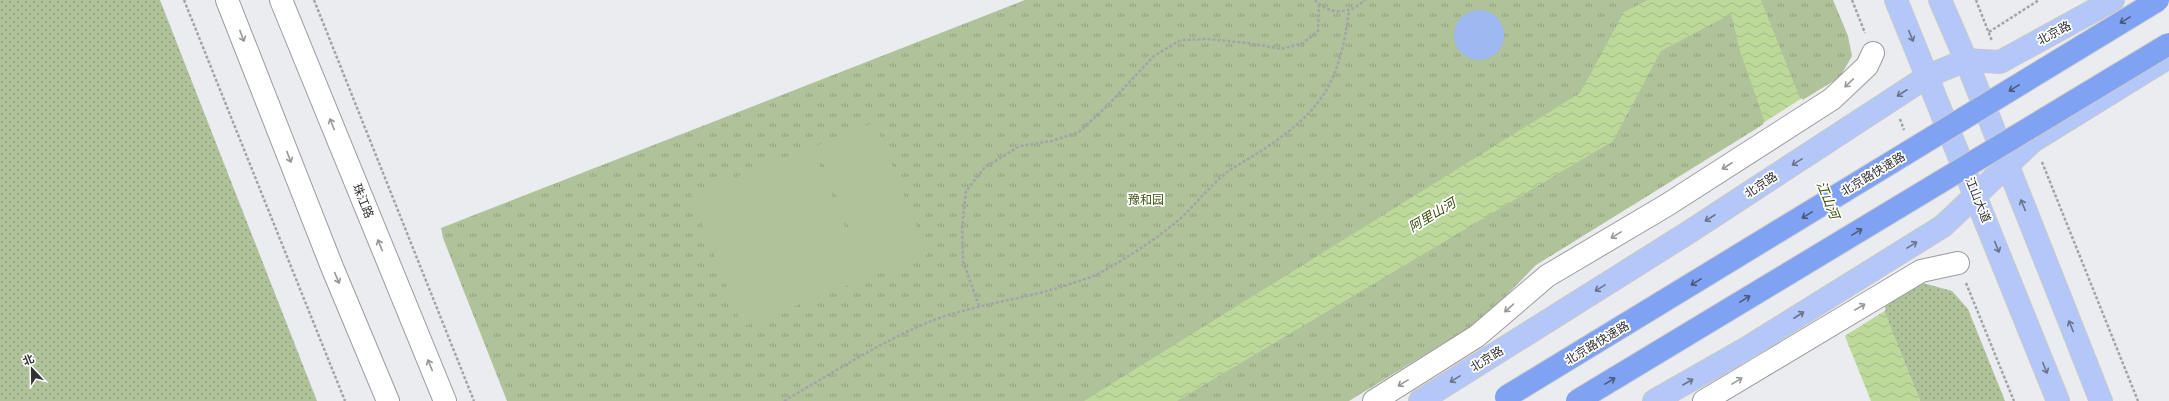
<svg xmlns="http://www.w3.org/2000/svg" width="2169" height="401" font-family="Rubik,'Noto Sans SC',sans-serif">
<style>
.grass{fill:url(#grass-dots)}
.park{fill:url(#park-tufts)}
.garden{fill:#b0c29a}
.water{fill:url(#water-waves)}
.pier{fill:#eaecef}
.building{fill:#9eb8f2}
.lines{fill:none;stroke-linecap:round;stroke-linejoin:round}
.minor-casing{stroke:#9b9c9f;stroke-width:24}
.major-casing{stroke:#c9c9ca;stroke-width:24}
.path{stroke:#a3a4a7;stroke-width:2.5;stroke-dasharray:3 2;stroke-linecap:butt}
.minor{stroke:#fff;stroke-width:22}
.major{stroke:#b3c7f8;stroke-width:22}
.highway-bridge-casing{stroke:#c9c9ca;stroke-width:24;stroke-linecap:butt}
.highway-bridge{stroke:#80a2f3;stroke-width:22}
.oneway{stroke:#4d5976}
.oneway2{stroke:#989899}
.oneway3{stroke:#6c748c}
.labels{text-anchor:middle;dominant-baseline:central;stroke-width:3.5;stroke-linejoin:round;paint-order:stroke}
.street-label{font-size:12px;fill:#313133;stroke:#fff}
.park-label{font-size:12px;fill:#415918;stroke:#fff}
.water-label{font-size:13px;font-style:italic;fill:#334a04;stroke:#fff}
</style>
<defs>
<pattern id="grass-dots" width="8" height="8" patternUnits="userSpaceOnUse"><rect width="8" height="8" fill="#b0c29a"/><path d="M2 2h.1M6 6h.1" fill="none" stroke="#909e7e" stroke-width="1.8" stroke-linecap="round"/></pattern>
<pattern id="park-tufts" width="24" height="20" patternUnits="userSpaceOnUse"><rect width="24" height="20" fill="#b0c29a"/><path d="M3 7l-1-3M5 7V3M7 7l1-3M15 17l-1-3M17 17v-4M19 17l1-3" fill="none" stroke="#909e7e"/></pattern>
<pattern id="water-waves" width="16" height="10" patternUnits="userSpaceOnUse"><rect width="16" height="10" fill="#bdd99a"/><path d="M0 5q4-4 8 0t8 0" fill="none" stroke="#a3bb85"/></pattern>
</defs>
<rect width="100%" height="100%" fill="#eaecef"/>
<!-- grass -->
<g class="grass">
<path d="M0,0H160L317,401H0Z"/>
<path d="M1923,283L1952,291L1968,309L2005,401H1920L1881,304Z"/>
</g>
<!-- park -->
<path class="park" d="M1025,0H1833L1848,36L1852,56L1840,77L1536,265L1483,319L1349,401H507L443,238L441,228Z"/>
<!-- garden -->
<path class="garden" d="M875,122L928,254L742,327L691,195L812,147L852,244L855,243L816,146Z"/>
<!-- water -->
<path class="water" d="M1648,0H1761L1920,401H1871L1805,237L1740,51L1731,14L1661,51L1613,141L1177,401H1084L1580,93L1624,12Z"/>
<!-- pier -->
<path class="pier" d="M1802,98L1886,310L1843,337L1803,238L1763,123Z"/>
<!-- building -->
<circle class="building" cx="1479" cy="35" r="25"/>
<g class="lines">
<!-- minor casing -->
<g class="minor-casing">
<g id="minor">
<path d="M227,0L332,267L388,401"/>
<path d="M281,0L445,401"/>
<path d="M1374,401L1477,336L1547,276L1667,205L1832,99L1867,66L1873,53"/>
<path d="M1704,401L1921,271L1958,263"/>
</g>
</g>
<!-- major casing -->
<g class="major-casing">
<g id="major">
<path d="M1896,0L2058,401"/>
<path d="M1940,0L1966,60L2101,401"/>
<path d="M1420,401L1686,234L1928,76L1966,60L2000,62L2113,0"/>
<path d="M1654,401L1747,348L1943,226L2033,141L2169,57"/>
</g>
</g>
<!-- path -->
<g class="path">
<path d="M184,0L345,401"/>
<path d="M314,0L474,401"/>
<path d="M1315,0C1330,16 1350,14 1365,0"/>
<path d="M1852,0L1865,33"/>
<path d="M1976,0L1992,41"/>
<path d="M1989,32L2039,0"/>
<path d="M1900,119L1904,130"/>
<path d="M2042,162L2138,401"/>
<path d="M1966,283L2014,401"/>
<path d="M979,306L963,261L962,227L966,191L985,167L1020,146L1052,141L1079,132L1107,106L1154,56L1181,40L1208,39L1248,43L1281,49L1303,43L1318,31L1319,5"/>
<path d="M784,401C833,373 881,341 934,320C979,303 1028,299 1073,283C1082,280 1092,277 1100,273C1128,257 1157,239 1181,218C1198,202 1212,183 1230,170C1242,162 1256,155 1267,147C1325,108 1340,79 1349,11"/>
</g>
<!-- minor -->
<use href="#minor" class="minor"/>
<!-- major -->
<use href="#major" class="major"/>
<!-- highway-bridge casing -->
<g class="highway-bridge-casing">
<g id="highway-bridge">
<path d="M1506,397L2158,0"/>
<path d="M1577,401L2169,44"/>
</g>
</g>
<!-- highway-bridge -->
<use href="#highway-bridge" class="highway-bridge"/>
</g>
<!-- one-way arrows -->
<defs><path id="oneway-shaft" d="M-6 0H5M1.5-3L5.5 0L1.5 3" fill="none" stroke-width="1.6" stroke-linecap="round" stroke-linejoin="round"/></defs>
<g class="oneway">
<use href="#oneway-shaft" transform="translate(2125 20) rotate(149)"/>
<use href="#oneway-shaft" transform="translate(2014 88) rotate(149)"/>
<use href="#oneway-shaft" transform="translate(1807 215) rotate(149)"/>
<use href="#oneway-shaft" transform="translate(1857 232) rotate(-31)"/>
<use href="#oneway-shaft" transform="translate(1696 282) rotate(149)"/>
<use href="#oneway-shaft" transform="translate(1745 299) rotate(-31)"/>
<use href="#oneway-shaft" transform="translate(1610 381) rotate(-31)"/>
</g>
<g class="oneway2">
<use href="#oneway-shaft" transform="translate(242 36) rotate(69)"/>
<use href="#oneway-shaft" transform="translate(1849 83) rotate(136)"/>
<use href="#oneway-shaft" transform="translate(332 124) rotate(-112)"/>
<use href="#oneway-shaft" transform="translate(289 157) rotate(69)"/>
<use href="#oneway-shaft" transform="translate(1727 166) rotate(147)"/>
<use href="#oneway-shaft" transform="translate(1616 235) rotate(149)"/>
<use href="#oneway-shaft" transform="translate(380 245) rotate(-112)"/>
<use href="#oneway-shaft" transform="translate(337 278) rotate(67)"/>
<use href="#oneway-shaft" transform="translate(1860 307) rotate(-30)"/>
<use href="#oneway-shaft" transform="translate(1509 308) rotate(139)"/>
<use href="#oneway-shaft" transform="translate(430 365) rotate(-112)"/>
<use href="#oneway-shaft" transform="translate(1737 381) rotate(-31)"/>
<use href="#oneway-shaft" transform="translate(1403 383) rotate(148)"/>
</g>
<g class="oneway3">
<use href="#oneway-shaft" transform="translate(1911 36) rotate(67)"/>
<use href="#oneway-shaft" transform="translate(1902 93) rotate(147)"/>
<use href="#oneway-shaft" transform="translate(1797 162) rotate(148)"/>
<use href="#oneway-shaft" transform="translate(2023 205) rotate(-112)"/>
<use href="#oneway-shaft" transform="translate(1710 218) rotate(147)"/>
<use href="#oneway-shaft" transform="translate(1912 245) rotate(-32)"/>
<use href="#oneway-shaft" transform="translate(1997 247) rotate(68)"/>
<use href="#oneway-shaft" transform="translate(1600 288) rotate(148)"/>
<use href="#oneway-shaft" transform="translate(1799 315) rotate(-33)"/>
<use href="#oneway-shaft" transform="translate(2071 326) rotate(-112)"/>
<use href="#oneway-shaft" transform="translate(2045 368) rotate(68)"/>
<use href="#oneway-shaft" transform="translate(1455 379) rotate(148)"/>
<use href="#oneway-shaft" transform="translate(1688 382) rotate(-30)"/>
</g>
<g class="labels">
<!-- street labels -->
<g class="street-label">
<text transform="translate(2054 33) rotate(-28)">北京路</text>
<text transform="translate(1873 174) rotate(-31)">北京路快速路</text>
<text transform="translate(1761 185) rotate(-33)">北京路</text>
<text transform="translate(1978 200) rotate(68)">江山大道</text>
<text transform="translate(363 201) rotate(68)">珠江路</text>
<text transform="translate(1597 343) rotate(-31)">北京路快速路</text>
<text transform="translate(1487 359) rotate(-32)">北京路</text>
</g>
<!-- park labels -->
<g class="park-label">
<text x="1146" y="200">豫和园</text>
</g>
<!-- water labels -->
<g class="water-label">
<text transform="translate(1828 200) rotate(68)">江山河</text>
<text transform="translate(1432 215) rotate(-31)">阿里山河</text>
</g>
</g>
<!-- north arrow -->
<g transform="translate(32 369) rotate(338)" stroke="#ffffff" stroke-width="3" paint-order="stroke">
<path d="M0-3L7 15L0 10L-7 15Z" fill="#313133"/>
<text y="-6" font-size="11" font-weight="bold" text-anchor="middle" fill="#313133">北</text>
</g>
</svg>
